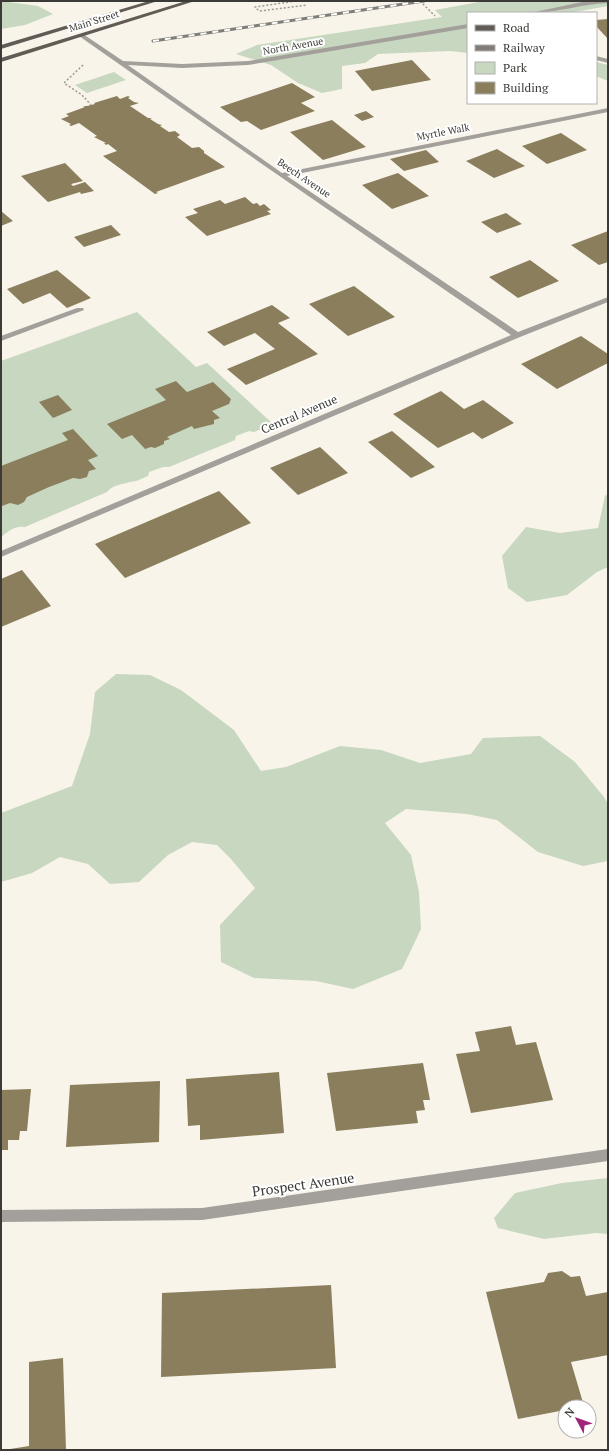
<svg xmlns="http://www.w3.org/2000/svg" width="609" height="1451" font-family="'PT Serif',serif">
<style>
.green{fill:#c8d7bf}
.building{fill:#8a7e5c}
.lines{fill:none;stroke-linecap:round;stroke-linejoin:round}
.path{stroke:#9c9a93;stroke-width:1.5;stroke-dasharray:2 2;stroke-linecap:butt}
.minor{fill:#a3a09c;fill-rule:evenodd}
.major{fill:#615b55;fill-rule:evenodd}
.rail-casing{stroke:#7f7d76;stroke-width:3}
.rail{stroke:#fff;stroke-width:2;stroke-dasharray:6;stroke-linecap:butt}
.path-bridge{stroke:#9c9a93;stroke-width:1.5;stroke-dasharray:2 2;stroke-linecap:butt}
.labels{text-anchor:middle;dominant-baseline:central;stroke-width:4;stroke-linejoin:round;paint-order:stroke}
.far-street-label{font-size:10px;fill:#3b3a36;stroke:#fff}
.street-label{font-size:12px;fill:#3b3a36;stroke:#fff}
.near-street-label{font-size:14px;fill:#3b3a36;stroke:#fff}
</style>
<rect width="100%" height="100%" fill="#f8f4ea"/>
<!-- green -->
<g class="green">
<path d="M1,1L38,6L53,14L25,25L1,29Z"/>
<path d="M484,1H608V6L569,13H468V53L450,51L378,54L365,63L342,66V89L322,93L298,83L271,65L236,54L257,45L442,17L435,10Z"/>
<path d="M596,62L608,65V81L596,76Z"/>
<path d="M114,72L126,80L87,93L75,85Z"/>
<path d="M137,312L196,367L207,363L273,424L254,432L249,431L236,436L235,440L169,467H163L149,472L148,476C143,478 136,482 130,482C123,484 112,485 107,492L25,527C15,525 7,532 1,537V361Z"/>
<path d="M608,493V567L597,572L567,595L527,602L508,588L502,556L526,527L560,533L598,528L605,496Z"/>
<path d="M116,674L150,675L181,690L234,730L261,771L286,767L340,746L381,750L420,763L471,754L483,738L540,736L575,762L604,797L608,804V861L583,866L538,852L497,820L467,814L406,809L385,823L411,855L419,892L421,929L402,969L353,989L316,981L254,978L221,962L220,925L255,888L231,859L217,845L192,842L168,855L139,882L110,884L88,864L60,857L32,873L1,882V813L72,786L90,734L95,692Z"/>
<path d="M608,1178V1234L596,1233L544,1239L498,1228L494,1218L515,1193L562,1183Z"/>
</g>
<!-- building -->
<g class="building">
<path d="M608,19V39L596,26V20Z"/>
<path d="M412,60L431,80L372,91L355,71Z"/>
<path d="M292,83L315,97L301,103L315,111L261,130L247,121L241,122L220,107Z"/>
<path d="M117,96L120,99L128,96L130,97L128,98L134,102L139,103L130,106L148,118H152L150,119L158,124L162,125L160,126L169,132L175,131L180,135L177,137L192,148L199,147L204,151V153L225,167L156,192L158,193L155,194L103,156L117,151L108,144L106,145L104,143H106L94,137L97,136L79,123L71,126L69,125L71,124L61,119L69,116L66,114L85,107L83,106H87L95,104L94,103Z"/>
<path d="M366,111L374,117L362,121L354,115Z"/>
<path d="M332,120L366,147L323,160L290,132Z"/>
<path d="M561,133L587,150L547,164L522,146Z"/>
<path d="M497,149L525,166L494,178L466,161Z"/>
<path d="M426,150L439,162L404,171L390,159Z"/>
<path d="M65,163L83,181L71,184L73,186L85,182L94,191L81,194L80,192L48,202L21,176Z"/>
<path d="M398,173L429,196L392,209L362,185Z"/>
<path d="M245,197L253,204L257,203L260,206L264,204L271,210L267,211L271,214L207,236L185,217L198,213L193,209L220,200L225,204Z"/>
<path d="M1,211L13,221L1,226Z"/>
<path d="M506,213L522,224L497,233L481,222Z"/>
<path d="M111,225L121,235L84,247L74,237Z"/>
<path d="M608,231V262L599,265L571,245Z"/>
<path d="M530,260L559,281L518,298L489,277Z"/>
<path d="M57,270L91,298L67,308L50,293L23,304L7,289Z"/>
<path d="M354,286L395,317L348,336L309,304Z"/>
<path d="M272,305L290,318L278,323L318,354L246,385L227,369L275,349L255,333L224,346L207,332Z"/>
<path d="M581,336L608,354V363L557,389L521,364Z"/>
<path d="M176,381L187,392L213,382L231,399L229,404L212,411L220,418L214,420V424L194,429L192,426L167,437L170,439L164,441V444L155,448L151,447L145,449L132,435L122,439L107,424L166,400L155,389Z"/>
<path d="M441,391L464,409L483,400L514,423L482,439L473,432L438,448L393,414Z"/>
<path d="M58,395L72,410L53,418L39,402Z"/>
<path d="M73,429L98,456L88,460L96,469L89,471L87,477L80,479L73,478L49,487L27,497L24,502L18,505L10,503L2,506L1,466L68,440L62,433Z"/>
<path d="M392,431L435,467L411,478L368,442Z"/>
<path d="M320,447L348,473L298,495L270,468Z"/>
<path d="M219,491L251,523L125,578L95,544Z"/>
<path d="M22,570L51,606L1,627V579Z"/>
<path d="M511,1026L516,1045L536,1042L553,1100L471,1113L456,1054L480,1051L475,1032Z"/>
<path d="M423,1063L430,1100H423L425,1110L416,1111L418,1123L336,1131L327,1073Z"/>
<path d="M279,1072L284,1133L200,1140V1125L188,1126L186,1079Z"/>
<path d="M160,1081L159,1142L66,1147L70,1085Z"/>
<path d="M31,1089L27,1131H20L19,1140H8V1150H1V1090Z"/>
<path d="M562,1271L571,1277L580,1276L586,1296L608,1292V1355L571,1362L584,1406L565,1407V1410L518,1419L486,1292L544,1282L548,1273Z"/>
<path d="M331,1285L336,1368L161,1377L162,1293Z"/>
<path d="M63,1358L66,1450H4L29,1446V1362Z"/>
</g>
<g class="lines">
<!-- path -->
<g class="path">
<path d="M296,1L255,7L259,11L307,5"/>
<path d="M83,65L64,83L82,95L91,105"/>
</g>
<!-- minor -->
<g class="minor">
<path d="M587,1H608V3C582,4 556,13 530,13Z"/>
<path d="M468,24V28L248,65L182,68L128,65L282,173L608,108V112L287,176L518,332L608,297V302L520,337L1,557V551L511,335C366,236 222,137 79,36V34H83L123,61L182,64L248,61Z"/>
<path d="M596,56L608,59V63L596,60Z"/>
<path d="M77,308H83L84,310L1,341V336Z"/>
<path d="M608,1149V1161L202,1220L1,1222V1210L202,1208Z"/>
</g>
<!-- major -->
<g class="major">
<path d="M149,1H158L1,49V45Z"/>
<path d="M186,1H195L1,62V58Z"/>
</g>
<!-- rail casing -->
<g class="rail-casing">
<path id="rail" d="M153,41L424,1"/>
</g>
<!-- rail -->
<use href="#rail" class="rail"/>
<!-- path-bridge -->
<path class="path-bridge" d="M420,1L435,16"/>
</g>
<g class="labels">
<!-- far-street labels -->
<g class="far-street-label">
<text transform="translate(94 21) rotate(-17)">Main Street</text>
<text transform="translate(293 46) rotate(-10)">North Avenue</text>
<text transform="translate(443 132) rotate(-11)">Myrtle Walk</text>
<text transform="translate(304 178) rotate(34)">Beech Avenue</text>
</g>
<!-- street labels -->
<g class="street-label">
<text transform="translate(299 414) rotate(-23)">Central Avenue</text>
</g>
<!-- near-street labels -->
<g class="near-street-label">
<text transform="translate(303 1184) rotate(-8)">Prospect Avenue</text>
</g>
</g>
<!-- border -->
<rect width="609" height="1451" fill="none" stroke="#3b3a36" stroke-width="4"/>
<!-- legend -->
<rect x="467" y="12" width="130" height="92" fill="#ffffff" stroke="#b1b0af"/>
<rect x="475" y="25" width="20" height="6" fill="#615b55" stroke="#b1b0af"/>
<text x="503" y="32" font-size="12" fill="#3b3a36">Road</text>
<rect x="475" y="45" width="20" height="6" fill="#7f7d76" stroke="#b1b0af"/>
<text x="503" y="52" font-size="12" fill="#3b3a36">Railway</text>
<rect x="475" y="62" width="20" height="12" fill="#c8d7bf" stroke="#b1b0af"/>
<text x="503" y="72" font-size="12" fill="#3b3a36">Park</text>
<rect x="475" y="82" width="20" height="12" fill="#8a7e5c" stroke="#b1b0af"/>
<text x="503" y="92" font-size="12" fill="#3b3a36">Building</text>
<!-- north arrow -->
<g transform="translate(577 1419) rotate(311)"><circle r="19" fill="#ffffff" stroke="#b1b0af"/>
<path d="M0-3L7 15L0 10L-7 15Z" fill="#9f247a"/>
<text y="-6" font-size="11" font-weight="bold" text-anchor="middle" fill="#3b3a36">N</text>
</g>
</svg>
